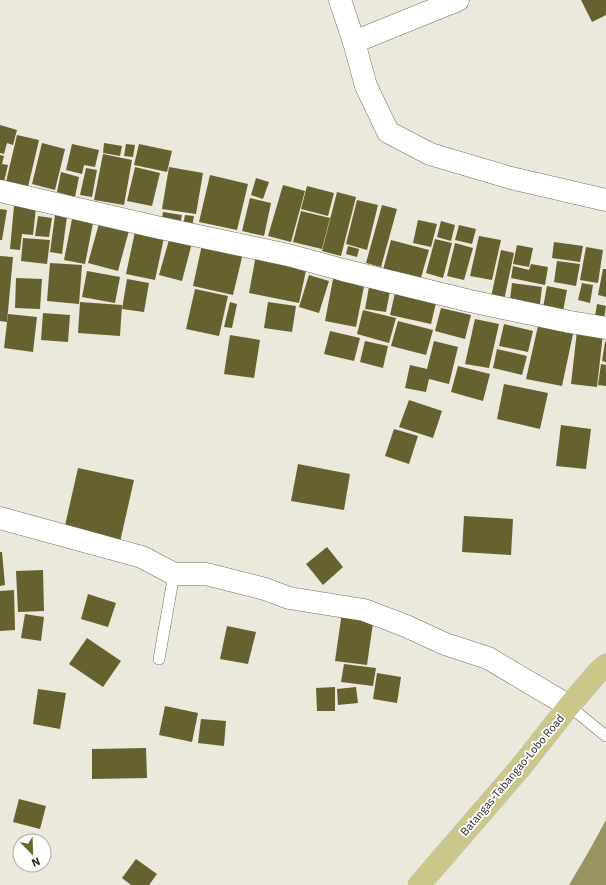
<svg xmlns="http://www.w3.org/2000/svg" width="606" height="885" font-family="'IBM Plex Sans',sans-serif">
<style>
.water{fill:#98945f}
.building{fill:#66622f}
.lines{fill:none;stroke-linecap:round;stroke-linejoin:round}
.lane-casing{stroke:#717064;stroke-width:12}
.street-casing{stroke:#717064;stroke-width:23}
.primary-casing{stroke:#c8c7c6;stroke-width:23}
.lane{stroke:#fff;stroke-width:11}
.street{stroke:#fff;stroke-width:22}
.primary{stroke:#cbc68a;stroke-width:22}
.labels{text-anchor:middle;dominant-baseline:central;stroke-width:4;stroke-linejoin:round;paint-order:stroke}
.street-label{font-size:11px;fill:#2a2924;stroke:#fff}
</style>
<rect width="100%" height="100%" fill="#eae9db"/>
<!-- water -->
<path class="water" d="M606,820V885H569L589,851Z"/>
<!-- building -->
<g class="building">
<path d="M581,0H606V15L592,22Z"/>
<path d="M0,125L17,130L13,145L7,143L4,154L0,153Z"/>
<path d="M17,135L39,140L28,187L6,182Z"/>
<path d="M42,143L65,149L55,190L32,184Z"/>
<path d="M104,143L122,146L120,156L103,153Z"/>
<path d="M72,144L99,150L95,167L84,165L82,174L66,170Z"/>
<path d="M126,144L135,145L133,157L124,156Z"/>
<path d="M139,144L172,151L167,172L134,165Z"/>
<path d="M103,154L132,160L124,205L94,200Z"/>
<path d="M0,155L4,156L2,164L8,165L4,182L0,181Z"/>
<path d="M135,167L160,173L152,206L127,201Z"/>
<path d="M169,167L203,173L196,214L162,209Z"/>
<path d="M86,168L97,170L92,197L80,195Z"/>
<path d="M61,172L79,177L75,197L57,192Z"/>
<path d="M210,175L248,184L237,230L199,222Z"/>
<path d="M256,178L269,182L263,199L251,195Z"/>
<path d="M283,185L305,191L291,242L268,236Z"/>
<path d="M307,186L334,193L328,216L301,209Z"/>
<path d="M337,192L356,197L341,256L322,251Z"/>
<path d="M250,198L271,203L264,236L242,231Z"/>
<path d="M357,200L378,205L367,250L346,244Z"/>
<path d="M382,205L397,209L381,267L366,263Z"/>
<path d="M14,206L36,208L33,235L22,234L20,250L10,249Z"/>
<path d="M0,209L7,210L2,240H0Z"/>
<path d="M301,211L330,218L322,249L293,242Z"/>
<path d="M163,212L182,215L179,229L161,226Z"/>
<path d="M73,214L94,218L85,264L64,260Z"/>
<path d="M55,215L67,216L62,254L50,252Z"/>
<path d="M185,215L194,216L191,232L182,230Z"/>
<path d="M38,216L52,218L49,237L35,236Z"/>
<path d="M100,220L130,227L118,271L88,263Z"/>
<path d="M418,220L437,224L431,247L413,243Z"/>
<path d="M441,221L455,225L451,241L437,237Z"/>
<path d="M459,225L476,229L472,244L455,240Z"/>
<path d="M136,227L165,233L155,280L126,274Z"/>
<path d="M171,233L193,239L182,281L159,275Z"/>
<path d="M479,236L501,240L492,280L470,276Z"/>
<path d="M23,238L50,240L47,264L21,261Z"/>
<path d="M435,239L452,243L443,278L426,273Z"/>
<path d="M203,240L244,249L233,295L193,286Z"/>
<path d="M391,240L429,250L420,281L383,270Z"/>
<path d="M554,242L583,246L580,262L552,258Z"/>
<path d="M455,243L473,248L464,280L447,276Z"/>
<path d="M517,245L533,248L529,267L513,264Z"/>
<path d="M348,246L359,249L357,257L346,254Z"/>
<path d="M586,247L603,250L598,283L580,280Z"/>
<path d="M501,250L514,253L503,305L490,302Z"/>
<path d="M256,255L307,266L299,303L249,293Z"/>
<path d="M0,256L13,257L7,322L0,321Z"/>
<path d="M557,261L580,264L576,286L554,282Z"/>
<path d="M50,263L82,265L79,304L47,301Z"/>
<path d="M531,264L548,267L545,285L511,278L513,266L529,270Z"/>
<path d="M603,269H606V297L598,295Z"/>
<path d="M87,271L120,277L115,303L82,297Z"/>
<path d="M334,274L365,281L356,327L325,321Z"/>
<path d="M309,275L329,281L319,313L299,307Z"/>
<path d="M16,278L42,279L40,309L15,308Z"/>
<path d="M127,279L149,283L144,312L122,309Z"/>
<path d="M512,283L542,287L539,312L509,308Z"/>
<path d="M582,283L593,285L590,303L578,300Z"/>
<path d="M547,286L567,290L562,317L542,313Z"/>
<path d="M369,287L390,291L386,312L365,309Z"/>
<path d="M195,289L228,296L219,336L186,329Z"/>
<path d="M395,293L436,303L431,324L390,315Z"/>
<path d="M80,302L122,305L120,336L78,333Z"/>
<path d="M230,302L237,304L232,328L224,327Z"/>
<path d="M268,302L296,306L292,332L264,328Z"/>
<path d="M597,304L606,306L603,325L594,323Z"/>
<path d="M441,308L471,315L465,339L435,331Z"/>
<path d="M363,310L396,318L389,343L357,334Z"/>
<path d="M43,313L70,315L68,342L41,340Z"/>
<path d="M8,314L37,317L33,352L4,348Z"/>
<path d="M475,319L499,324L489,368L465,364Z"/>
<path d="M398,321L433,330L426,355L391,346Z"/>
<path d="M504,324L533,331L528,352L499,346Z"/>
<path d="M538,326L573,334L562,386L526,379Z"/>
<path d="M330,331L360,338L354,361L324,354Z"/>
<path d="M577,331L603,334L597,387L571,384Z"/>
<path d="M230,335L260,340L254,378L224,374Z"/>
<path d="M365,341L388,346L383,368L360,362Z"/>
<path d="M434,341L458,347L449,384L429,379L426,392L405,388L410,365L427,369Z"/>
<path d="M605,342H606V362L602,361Z"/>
<path d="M497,349L527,356L522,375L493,368Z"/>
<path d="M601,364L606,365V386L598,385Z"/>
<path d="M458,366L490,374L483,401L451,392Z"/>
<path d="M504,384L548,393L540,429L497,419Z"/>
<path d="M409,400L442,411L433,438L399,427Z"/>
<path d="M561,425L591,429L586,469L556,466Z"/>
<path d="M394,429L418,436L409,464L385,456Z"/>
<path d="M298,464L350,474L344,510L291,501Z"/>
<path d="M78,468L134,480L120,542L64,530Z"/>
<path d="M464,516L513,519L511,555L462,552Z"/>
<path d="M327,547L343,567L323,585L306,564Z"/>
<path d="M0,552H2L5,585L0,586Z"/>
<path d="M43,570L44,611L18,612L16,571Z"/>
<path d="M14,590L15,630L0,631V591Z"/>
<path d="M88,594L116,603L108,627L81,619Z"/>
<path d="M342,612L374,616L367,665L335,661Z"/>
<path d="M25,614L44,617L41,641L21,638Z"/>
<path d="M227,626L256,632L248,664L220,659Z"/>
<path d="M87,638L121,661L103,687L69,664Z"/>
<path d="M344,664L376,668L373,686L341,682Z"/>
<path d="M377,673L401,677L397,703L373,699Z"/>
<path d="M335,687V711H317L316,688Z"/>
<path d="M356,687L358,703L338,705L337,689Z"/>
<path d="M38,689L66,693L60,729L33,724Z"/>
<path d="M165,706L198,713L192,742L159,735Z"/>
<path d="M201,719L226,721L224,746L198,743Z"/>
<path d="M146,748L147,778L92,779V749Z"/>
<path d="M19,799L46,806L40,829L13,822Z"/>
<path d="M136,859L157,874L149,885H131L122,878Z"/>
</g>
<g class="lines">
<!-- lane casing -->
<g class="lane-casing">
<g id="lane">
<path d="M159,659L174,574"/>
<path d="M569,706L606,736"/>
</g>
</g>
<!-- street casing -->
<g class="street-casing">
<g id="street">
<path d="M340,0L354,42L366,86L388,132L430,154L511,178L606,200"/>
<path d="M354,42L458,0"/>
<path d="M0,191L156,227L288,255L343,270L470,301L570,322L606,328"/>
<path d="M0,518L142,557L174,574H206L265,589L289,598L364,610L406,626L445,644L488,658L569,706"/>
</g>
</g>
<!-- primary casing -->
<g class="primary-casing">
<path id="primary" d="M419,885L520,768L569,706L599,671L606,665"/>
</g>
<!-- lane -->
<use href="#lane" class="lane"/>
<!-- street -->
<use href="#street" class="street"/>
<!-- primary -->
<use href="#primary" class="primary"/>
</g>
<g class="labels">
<!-- street labels -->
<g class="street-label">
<text transform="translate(512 775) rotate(-50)">Batangas-Tabangao-Lobo Road</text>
</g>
</g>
<!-- north arrow -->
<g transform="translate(32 853) rotate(157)"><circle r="19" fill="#ffffff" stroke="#aaa9a7"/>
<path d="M0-3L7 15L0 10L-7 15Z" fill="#696532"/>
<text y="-6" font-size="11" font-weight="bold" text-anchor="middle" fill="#2a2924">N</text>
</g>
</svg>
